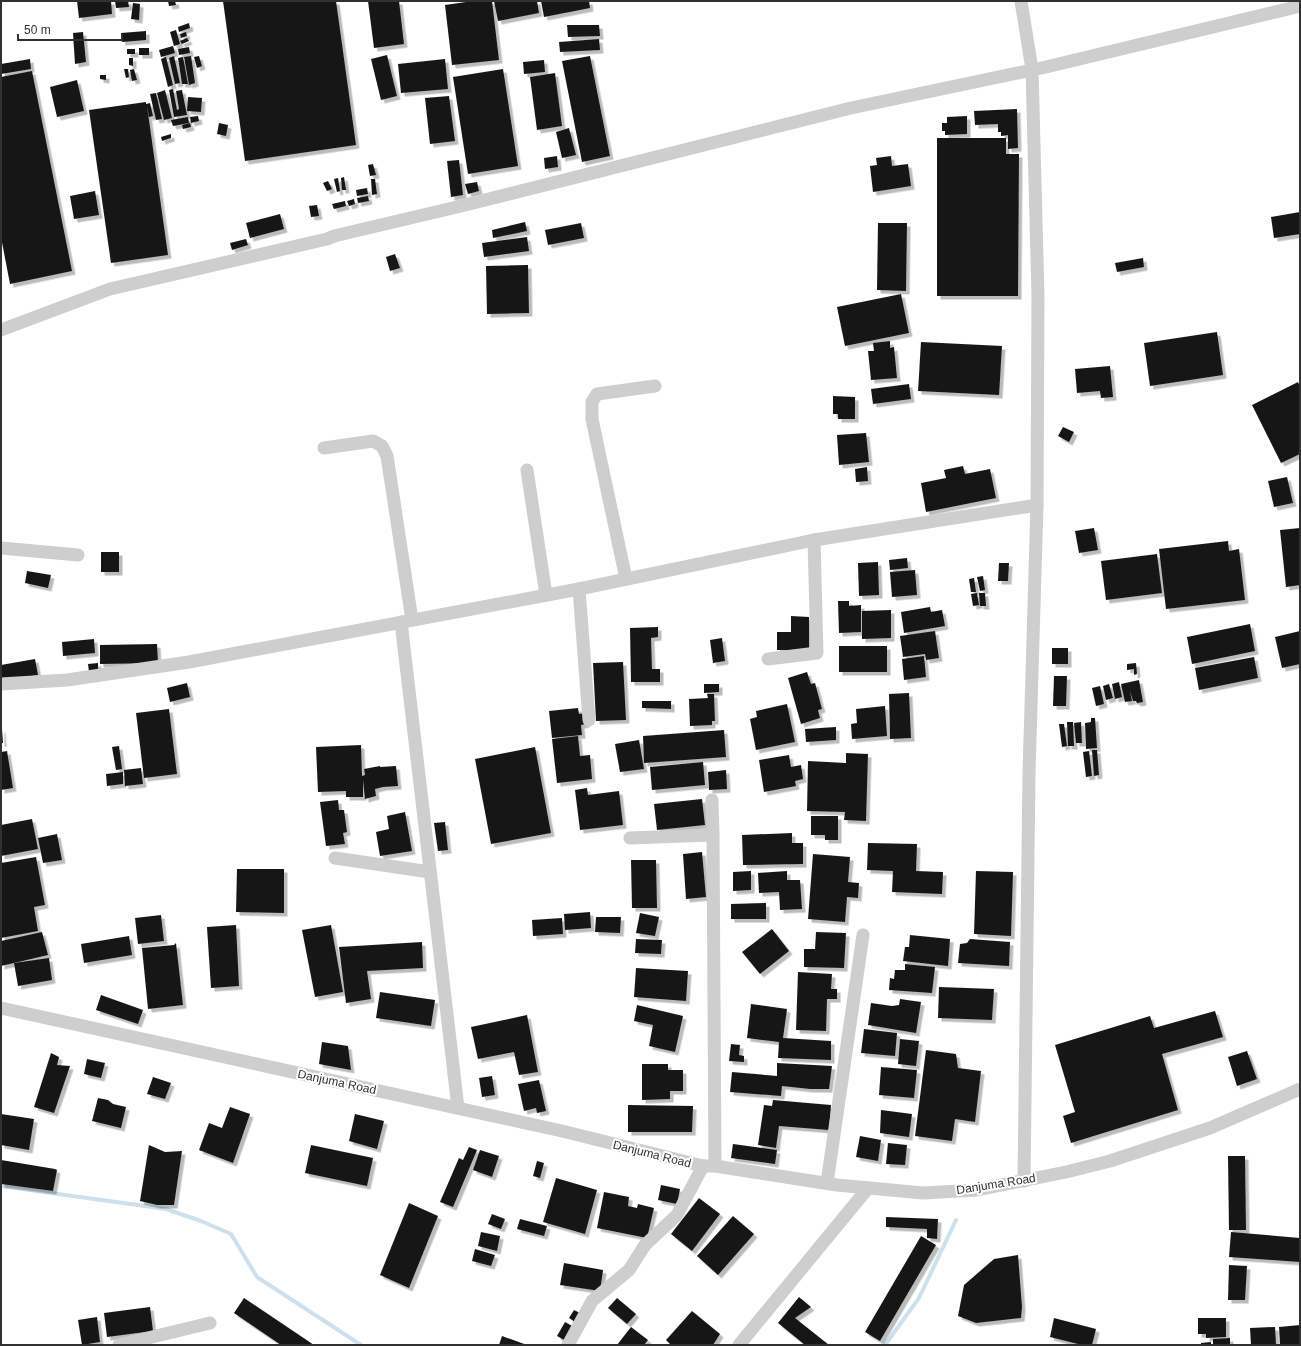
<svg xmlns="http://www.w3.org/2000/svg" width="1301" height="1346" font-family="Helvetica,sans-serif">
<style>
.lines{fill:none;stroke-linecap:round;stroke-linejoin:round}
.stream{stroke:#cde0ed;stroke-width:4}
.building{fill:#181818;filter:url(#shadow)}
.minor{stroke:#cecece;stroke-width:13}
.labels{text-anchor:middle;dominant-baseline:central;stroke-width:4;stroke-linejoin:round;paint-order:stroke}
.street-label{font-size:12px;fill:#313131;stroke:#fff}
</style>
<defs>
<filter id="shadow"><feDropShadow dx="3.5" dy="3.5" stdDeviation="0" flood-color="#0004"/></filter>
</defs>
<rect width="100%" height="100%" fill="#fff"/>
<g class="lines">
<!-- stream -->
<g class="stream">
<path d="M1,1186L166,1209L201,1221L231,1234L257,1277L361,1345"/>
<path d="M885,1345L919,1298L956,1220"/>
</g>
</g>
<!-- building -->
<g class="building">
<path d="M77,1H111L112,14L79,18Z"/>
<path d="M115,1H128L129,7L116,8Z"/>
<path d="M168,1H175L176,5L169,6Z"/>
<path d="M223,1H336L356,145L245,161Z"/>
<path d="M368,1H399L404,44L374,48Z"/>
<path d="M473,1H492L499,60L452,65L445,5Z"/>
<path d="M494,1H537L539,13L498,21Z"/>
<path d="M541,1H589L590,8L544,17Z"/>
<path d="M133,3L140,4L139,20L131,19Z"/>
<path d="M189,23L190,28L179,32L178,27Z"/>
<path d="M567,25H599L600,36L568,37Z"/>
<path d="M176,30L180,44L174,46L170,32Z"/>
<path d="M146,31V40L122,42L121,33Z"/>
<path d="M83,32L86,62L75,64L73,33Z"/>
<path d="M186,32L187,36L181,38L180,34Z"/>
<path d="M187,38L189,41L182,44L180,41Z"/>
<path d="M599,39L600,50L560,52L559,42Z"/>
<path d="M173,46L175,53L161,57L159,50Z"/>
<path d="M189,47L190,53L179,55L178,49Z"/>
<rect x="139" y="48" width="10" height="7"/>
<rect x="127" y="49" width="8" height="5"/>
<path d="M387,55L397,96L381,100L371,59Z"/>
<path d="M174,56L180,83L175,84L169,58Z"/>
<path d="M191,56L195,83L189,85L184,57Z"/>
<path d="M199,56L202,66L197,68L194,57Z"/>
<path d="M590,56L610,156L582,162L562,61Z"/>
<path d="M166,57L173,85L168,87L161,59Z"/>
<path d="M183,57L188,84H182L178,58Z"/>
<path d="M129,58H133V66L129,65Z"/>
<path d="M30,59L31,69L1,74V64Z"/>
<path d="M445,59L448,89L401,93L398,64Z"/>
<path d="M544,60L545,72L524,74L523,62Z"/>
<path d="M124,69H128L129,77L126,78Z"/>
<path d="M134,69L137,80L132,81L130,70Z"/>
<path d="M503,69L518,166L468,174L453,77Z"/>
<path d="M32,71L72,271L10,284L1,237V77Z"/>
<path d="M555,73L562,126L537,130L530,77Z"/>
<path d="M100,75H106V80L100,79Z"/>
<path d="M77,80L84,111L57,117L50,87Z"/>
<path d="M173,89L177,110L179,109L176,91L182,90L187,115L174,117L169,90Z"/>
<path d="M165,90L172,118L164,120L157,93Z"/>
<path d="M156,93L162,119L156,120L150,94Z"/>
<path d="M449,96L455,141L430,144L425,98Z"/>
<path d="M188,97L202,98L201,112L187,111Z"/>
<path d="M146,102V104L150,103L153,116L149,117L147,106L168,255L111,263L89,110Z"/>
<path d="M1017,109L1018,148L1008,149V135L1001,136V132H998V124L975,125L974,111Z"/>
<path d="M198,116L199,121L191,123L190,117Z"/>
<path d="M967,116V134L945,135V131H942V123H947V117Z"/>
<path d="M188,117L189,123L173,126L171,120Z"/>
<path d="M190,123L191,127L183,129L182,125Z"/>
<path d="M219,123L228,125L226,136L217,134Z"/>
<path d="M569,128L576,155L562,158L556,132Z"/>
<path d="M171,134V138L162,141L161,137Z"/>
<path d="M937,138H1006V154H1019L1018,296H937Z"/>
<path d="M557,156L558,167L545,169L544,158Z"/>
<path d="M891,156L892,166L908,164L911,186L873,192L870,166L877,165L876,158Z"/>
<path d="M459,160L463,195L451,197L447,161Z"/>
<path d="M373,164L376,175L370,176L368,165Z"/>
<path d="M344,177L346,190H342L341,178Z"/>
<path d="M338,178L340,191L337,192L334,179Z"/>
<path d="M371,179H375L377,194L372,195Z"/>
<path d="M328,181L332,189L327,191L323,183Z"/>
<path d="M477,182L479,191L468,194L465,184Z"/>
<path d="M367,188L368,194L357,196L356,190Z"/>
<path d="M95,191L99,215L74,219L70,196Z"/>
<path d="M368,196L369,201L358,203L357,198Z"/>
<path d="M354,199L355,204L349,206L347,201Z"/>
<path d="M345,201L346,206L334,209L332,204Z"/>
<path d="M317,205L319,216L311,217L309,206Z"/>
<path d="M1300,212V234L1274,238L1271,217Z"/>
<path d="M280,214L284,229L250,238L246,223Z"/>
<path d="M525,222L527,231L493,238L492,230Z"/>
<path d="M581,223L584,238L548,245L545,230Z"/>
<path d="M878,223H907L906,291L877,290Z"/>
<path d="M527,237L529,251L484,257L482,243Z"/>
<path d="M246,239L248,245L232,250L230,243Z"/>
<path d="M395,254L400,268L390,271L386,257Z"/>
<path d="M1143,258L1144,267L1117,272L1115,263Z"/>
<path d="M528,265L529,313L487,314L486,266Z"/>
<path d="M901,294L909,333L845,346L837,307Z"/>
<path d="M1217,332L1223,375L1150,386L1144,343Z"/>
<path d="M890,341V348L894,347L897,378L871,380L868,351H874L873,343Z"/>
<path d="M921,342L1002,346L999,395L918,391Z"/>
<path d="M1110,366L1113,397L1101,398L1100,391L1077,393L1075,369Z"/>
<path d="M1298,382L1300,387V454L1281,463L1252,405Z"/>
<path d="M909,384L911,399L873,404L871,389Z"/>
<path d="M833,396L855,397V419H838V414H833Z"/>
<path d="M1063,427L1074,432L1069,442L1058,436Z"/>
<path d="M866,433L869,462L839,465L837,435Z"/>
<path d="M963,466L965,474L990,469L996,498L926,512L921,483L946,478L944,470Z"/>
<path d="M867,467L868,481L856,482L855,469Z"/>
<path d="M1287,477L1293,503L1274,507L1268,481Z"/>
<path d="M1094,528L1098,550L1079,553L1075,531Z"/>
<path d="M1300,528V585L1286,587L1280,530Z"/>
<path d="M1228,541L1229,551L1239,549L1245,600L1166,609L1159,549Z"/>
<rect x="101" y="552" width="18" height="20"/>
<path d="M1157,554L1162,593L1106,600L1101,561Z"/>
<path d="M907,558L908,568L890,570L889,560Z"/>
<path d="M878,562L879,595L859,596L858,563Z"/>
<path d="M999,563H1009L1008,581H998Z"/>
<path d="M915,570L917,595L892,597L890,572Z"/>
<path d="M27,571L51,575L48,588L25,583Z"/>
<path d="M983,576L985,590L980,591L977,577Z"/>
<path d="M974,578L976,592H971L969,579Z"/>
<path d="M977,593L979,605L973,606L971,594Z"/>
<path d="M979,593H985L986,606H980Z"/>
<path d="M838,601H849V606L861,605V632L839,633Z"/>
<path d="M930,607L931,612L942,610L945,626L904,633L901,612Z"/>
<path d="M891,610V638L862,639V611Z"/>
<path d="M791,616L809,617V650H777V632H791Z"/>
<path d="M1250,624L1255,651L1192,664L1187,637Z"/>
<path d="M658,627V637L651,638L652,669H660V682H631L630,628Z"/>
<path d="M935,631L939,658L926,660L925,654L903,657L900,636Z"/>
<path d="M1300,631V664L1282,668L1275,637Z"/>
<path d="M722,638L725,661L713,663L710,640Z"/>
<path d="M94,639L95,653L63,656L62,642Z"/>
<path d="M157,644L158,663L100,664V645Z"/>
<rect x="839" y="646" width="48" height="26"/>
<rect x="1052" y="648" width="16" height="16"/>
<path d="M924,656L926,677L904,680L902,659Z"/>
<path d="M1254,657L1258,678L1199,690L1195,668Z"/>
<path d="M35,659L38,675L1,681V665Z"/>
<path d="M623,662L626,720L596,721L593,663Z"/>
<path d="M98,663V672H89L88,664Z"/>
<path d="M1136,663L1137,674L1134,675V669L1127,670V664Z"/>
<path d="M807,672L811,684L815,683L822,709L818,710L820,718L801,724L788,678Z"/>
<path d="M1054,676H1067L1066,706H1053Z"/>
<path d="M1139,680L1143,702L1137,703L1136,701H1133L1130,691L1132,701L1125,702L1121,684Z"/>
<path d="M1119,682L1122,697L1115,699L1112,684Z"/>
<path d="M187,683L190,697L170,702L167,688Z"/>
<path d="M704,684H719V692L704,693Z"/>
<path d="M1109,684L1113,698L1106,700L1103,686Z"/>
<path d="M1100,686L1104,704L1096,706L1092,688Z"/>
<path d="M909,693L911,738L890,739L889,694Z"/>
<path d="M707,694H714L715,721H712V725L690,726L689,699L708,698Z"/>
<path d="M642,701H671V709L642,708Z"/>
<path d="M787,704L795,742L756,750L750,719L757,717L756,711Z"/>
<path d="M885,706L887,736L852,739L851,724L857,723L856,709Z"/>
<path d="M578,708L579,714L585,713L586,724L581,725L582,735L552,738L549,711Z"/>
<path d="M169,709L177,774L144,778L136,713Z"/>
<path d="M1091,718H1095L1097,748L1086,749L1085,723L1091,722Z"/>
<path d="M1067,722H1073L1074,746H1068Z"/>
<path d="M1081,722L1082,743H1076L1074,723Z"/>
<path d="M1059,724H1064L1067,746L1062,747Z"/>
<path d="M836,727V740L806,742L805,729Z"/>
<path d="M1,729H2L3,743H1Z"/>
<path d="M724,730L726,757L644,763L643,736Z"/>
<path d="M578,736L580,756L590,755L592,779L557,783L552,739Z"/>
<path d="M639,740L644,769L620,772L615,744Z"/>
<path d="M361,745L362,776L365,775L364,769L380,766V767L396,766L398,786L383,787L375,789L376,796L365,799L363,780V797H346V791L318,792L316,747Z"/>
<path d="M119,746L122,769L116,770L112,747Z"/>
<path d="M535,747L551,833L491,844L475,759Z"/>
<path d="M1092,750H1097L1099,775L1094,776Z"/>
<path d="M7,751L13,788L1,790V752Z"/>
<path d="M1089,751L1092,776L1086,777L1083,752Z"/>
<path d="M846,753L868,754L866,821L844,820L845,812L807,811L808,761L846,763Z"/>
<path d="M789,755L791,767L801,765L803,779L795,781L796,786L764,792L759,760Z"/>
<path d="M703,762L705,785L652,790L650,767Z"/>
<path d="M141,768L143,784L125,786L124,770Z"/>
<path d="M726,770L727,789L709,790L708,772Z"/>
<path d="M123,772V784L107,786L106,774Z"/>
<path d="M587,788L588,795L619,791L623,825L580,830L575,790Z"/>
<path d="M702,799L705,825L657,830L654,804Z"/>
<path d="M338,800L339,810H344L347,832L343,833L345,844L326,846L320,802Z"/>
<path d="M405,812L412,851L380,856L376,832L389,829L387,816Z"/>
<path d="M811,816H838V840H825V835H811Z"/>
<path d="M32,819L38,849L1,856V825Z"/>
<path d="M445,822L448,850L438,851L434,823Z"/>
<path d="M792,833V843H803V864L743,865L742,835Z"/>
<path d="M57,834L62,860L43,863L38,838Z"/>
<path d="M868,843L917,844L916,871L943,872L942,894L892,892L893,871L867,870Z"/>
<path d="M702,852L706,897L686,899L683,854Z"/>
<path d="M813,854L850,857L848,882L859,883L858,898L847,897L845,922L808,919Z"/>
<path d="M36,857L45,905L34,907L38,931L1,938V863Z"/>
<path d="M631,860H656L657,908H632Z"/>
<path d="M237,869H284V913L236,912Z"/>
<path d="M751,871V890L733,891V872Z"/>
<path d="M787,871V880H800L802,909L780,910L779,892L759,893L758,873Z"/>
<path d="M976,871L1013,872L1011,936L974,934Z"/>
<path d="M766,903V919H731V904Z"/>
<path d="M590,912L591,928L565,930L564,914Z"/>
<path d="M640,913L659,917L655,936L636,933Z"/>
<path d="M161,915L164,941L138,944L135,918Z"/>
<path d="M596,917H621L620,933L595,932Z"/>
<path d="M562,918L563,934L533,936L532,920Z"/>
<path d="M236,925L239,986L211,988L207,927Z"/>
<path d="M331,925L343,992L315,997L302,930Z"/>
<path d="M772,929L789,951L760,974L742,952Z"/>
<path d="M42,932L48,955L1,966V941Z"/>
<path d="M816,932L846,933L844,968L804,967V949H815Z"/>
<path d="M910,935L950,939L948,966L903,961L905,947H909Z"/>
<path d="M129,936L132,955L84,963L81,944Z"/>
<path d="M636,939L662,940L661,954L635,953Z"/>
<path d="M970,939L1010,942L1009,966L958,963L960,944L967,943Z"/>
<path d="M422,942L423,968L367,971L371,999L346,1003L339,947Z"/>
<path d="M176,943L183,1005L148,1009L142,948L174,945Z"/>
<path d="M49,958L52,980L18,986L14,963Z"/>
<path d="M905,964L935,967L932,993L889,990L890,978L894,979L895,970H905Z"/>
<path d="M636,968L688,971L686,1001L634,997Z"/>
<path d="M798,972L832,974L831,989H837V999H827L826,1031L796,1030Z"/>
<path d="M939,987L994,989L992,1020L938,1018Z"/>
<path d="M380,992L435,1000L431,1026L376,1018Z"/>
<path d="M101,995L143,1010L138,1024L96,1010Z"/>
<path d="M900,999L921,1002L916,1033L868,1025L871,1003L892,1006L899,1005Z"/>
<path d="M751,1004L787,1009L783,1038L831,1041V1060L778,1058L779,1042L747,1038Z"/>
<path d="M637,1005L683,1016L675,1052L649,1046L653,1025L634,1021Z"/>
<path d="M1215,1011L1223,1037L1162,1054L1178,1110L1071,1143L1063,1116L1075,1112L1055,1045L1150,1016L1154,1028Z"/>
<path d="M527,1015L538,1072L519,1075L514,1052L478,1059L471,1027Z"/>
<path d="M864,1029L897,1033L895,1056L861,1053Z"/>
<path d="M900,1039L919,1041L916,1066L898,1064Z"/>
<path d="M322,1042L348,1046L351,1070L319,1064Z"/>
<path d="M731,1044L740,1045L739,1055L744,1056V1062L729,1061Z"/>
<path d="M926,1050L956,1054L958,1068L981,1071L975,1122L955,1119L952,1141L915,1136Z"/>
<path d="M1247,1051L1257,1079L1237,1086L1228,1057Z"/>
<path d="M51,1053L59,1057L57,1065L70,1066L54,1113L34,1107Z"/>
<path d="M87,1059L105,1063L101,1078L84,1074Z"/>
<path d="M777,1063L832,1066L829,1089H810L782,1086L781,1096L730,1092L732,1072L777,1076Z"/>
<path d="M642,1064H668V1070H683V1091H670V1099L642,1100Z"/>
<path d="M881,1067L917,1070L914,1098L879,1095Z"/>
<path d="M492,1076L495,1095L482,1097L479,1078Z"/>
<path d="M153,1077L171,1083L165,1099L147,1094Z"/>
<path d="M539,1080L546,1111L537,1113L536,1108L524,1111L518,1084Z"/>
<path d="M98,1098L108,1100L113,1104L126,1107L121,1128L92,1121Z"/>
<path d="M773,1100L831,1105L829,1130L779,1126L776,1148L758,1145L764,1105L772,1106Z"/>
<path d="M628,1105L693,1106L692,1132H628Z"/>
<path d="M230,1107L250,1114L233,1163L199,1150L209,1123L222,1128Z"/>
<path d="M881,1110L912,1114L909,1137L880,1133Z"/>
<path d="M1,1114L34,1119L29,1150L1,1145Z"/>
<path d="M355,1114L384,1121L377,1149L349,1141Z"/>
<path d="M860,1136L881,1140L878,1161L856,1157Z"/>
<path d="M888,1143L907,1145L905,1165L886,1164Z"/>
<path d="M733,1144L777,1150L775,1164L731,1158Z"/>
<path d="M149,1145L165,1152L182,1151L174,1205H157L140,1201Z"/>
<path d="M311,1145L373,1158L367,1186L305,1173Z"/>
<path d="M469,1147L477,1150L453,1207L440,1202L459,1158L463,1160Z"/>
<path d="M480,1150L499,1156L492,1177L473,1170Z"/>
<path d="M1228,1156H1245L1246,1230H1229Z"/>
<path d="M1,1160L55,1169L57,1170L53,1191L1,1184Z"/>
<path d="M537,1161L544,1163L540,1178L533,1176Z"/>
<path d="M556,1178L597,1190L585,1234L543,1222Z"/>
<path d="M661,1185L680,1189L677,1204L658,1200Z"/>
<path d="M604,1192L629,1197L628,1206L637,1208L638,1204L654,1208L647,1238L597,1228Z"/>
<path d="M699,1198L720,1214L692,1251L671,1234Z"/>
<path d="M409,1203L438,1216L409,1288L380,1275Z"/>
<path d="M492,1214L505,1219L501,1229L488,1224Z"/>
<path d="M733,1216L754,1234L718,1275L697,1256Z"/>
<path d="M886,1217L938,1219L937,1239L927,1238V1229L886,1227Z"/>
<path d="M520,1219L547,1226L544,1236L517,1229Z"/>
<path d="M481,1232L500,1236L497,1251L478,1246Z"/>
<path d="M1231,1232L1300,1238V1262L1229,1257Z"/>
<path d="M921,1236L936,1245L880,1341L865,1332Z"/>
<path d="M475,1249L495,1255L491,1266L472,1261Z"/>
<path d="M1018,1255L1022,1307L1021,1318L976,1323L958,1316L964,1285L994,1259Z"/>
<path d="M564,1263L603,1270L600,1291L560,1285Z"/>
<path d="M1229,1265L1247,1266L1245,1300H1228Z"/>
<path d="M799,1297L811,1307L795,1318L829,1345H805L778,1323Z"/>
<path d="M244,1298L314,1345H281L234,1313Z"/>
<path d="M617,1298L636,1314L627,1324L608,1308Z"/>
<path d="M150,1307L153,1331L107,1337L104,1313Z"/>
<path d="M574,1310L580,1313L575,1322L569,1318Z"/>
<path d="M692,1311L720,1334L713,1345H671L666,1340Z"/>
<path d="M97,1317L100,1342L82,1345L78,1320Z"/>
<path d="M1054,1318L1096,1329L1092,1345H1082L1050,1337Z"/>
<path d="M1198,1318H1226V1337L1206,1338V1334H1198Z"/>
<path d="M565,1322L574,1327L566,1341L557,1336Z"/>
<path d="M1300,1325V1345H1280L1279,1327Z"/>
<path d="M631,1327L648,1340L644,1345H617Z"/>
<path d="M1275,1327L1276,1345H1251L1250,1328Z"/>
<path d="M502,1336L527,1345H499Z"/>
<path d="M1230,1338V1345H1213V1339Z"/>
<path d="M1211,1342V1345H1201V1343Z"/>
</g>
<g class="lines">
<!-- minor -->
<g class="minor">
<path d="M1021,1L1032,69L1038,296L1037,505L1029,773L1024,1181"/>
<path d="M1,330L110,289L327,239L334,236L457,207L851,108L1046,67L1300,6"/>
<path d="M324,448L373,441L382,446L387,456L412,620"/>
<path d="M527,470L546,595"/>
<path d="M1,548L78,555"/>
<path d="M626,579L592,419V402L597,394L655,386"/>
<path d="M579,589L589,720"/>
<path d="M401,622L458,1108"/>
<path d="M768,659L817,653L814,540"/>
<path d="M1,684L67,680L189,662L579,589L814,540L1037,505"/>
<path d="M712,800L713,835L715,1166"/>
<path d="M630,838L713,835"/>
<path d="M335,858L430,872"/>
<path d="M1,1008L562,1131L703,1166H715L837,1185L923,1193L977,1190L1066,1172L1110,1161L1210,1128L1300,1089"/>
<path d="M827,1183L863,935"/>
<path d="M119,1345L210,1323"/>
<path d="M568,1345L592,1301L629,1270L645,1245L677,1215L703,1166"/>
<path d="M739,1345L868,1188"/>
</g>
</g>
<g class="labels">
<!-- street labels -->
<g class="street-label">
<text transform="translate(337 1082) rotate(12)">Danjuma Road</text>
<text transform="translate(652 1154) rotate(14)">Danjuma Road</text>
<text transform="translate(996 1184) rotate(-9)">Danjuma Road</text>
</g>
</g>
<!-- border -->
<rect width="1301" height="1346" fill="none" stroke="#313131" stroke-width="4"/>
<!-- scale -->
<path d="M18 34v6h104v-6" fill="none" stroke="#313131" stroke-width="2"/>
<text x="24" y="34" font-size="12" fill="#313131" stroke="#ffffff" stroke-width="3" paint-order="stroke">50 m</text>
</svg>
